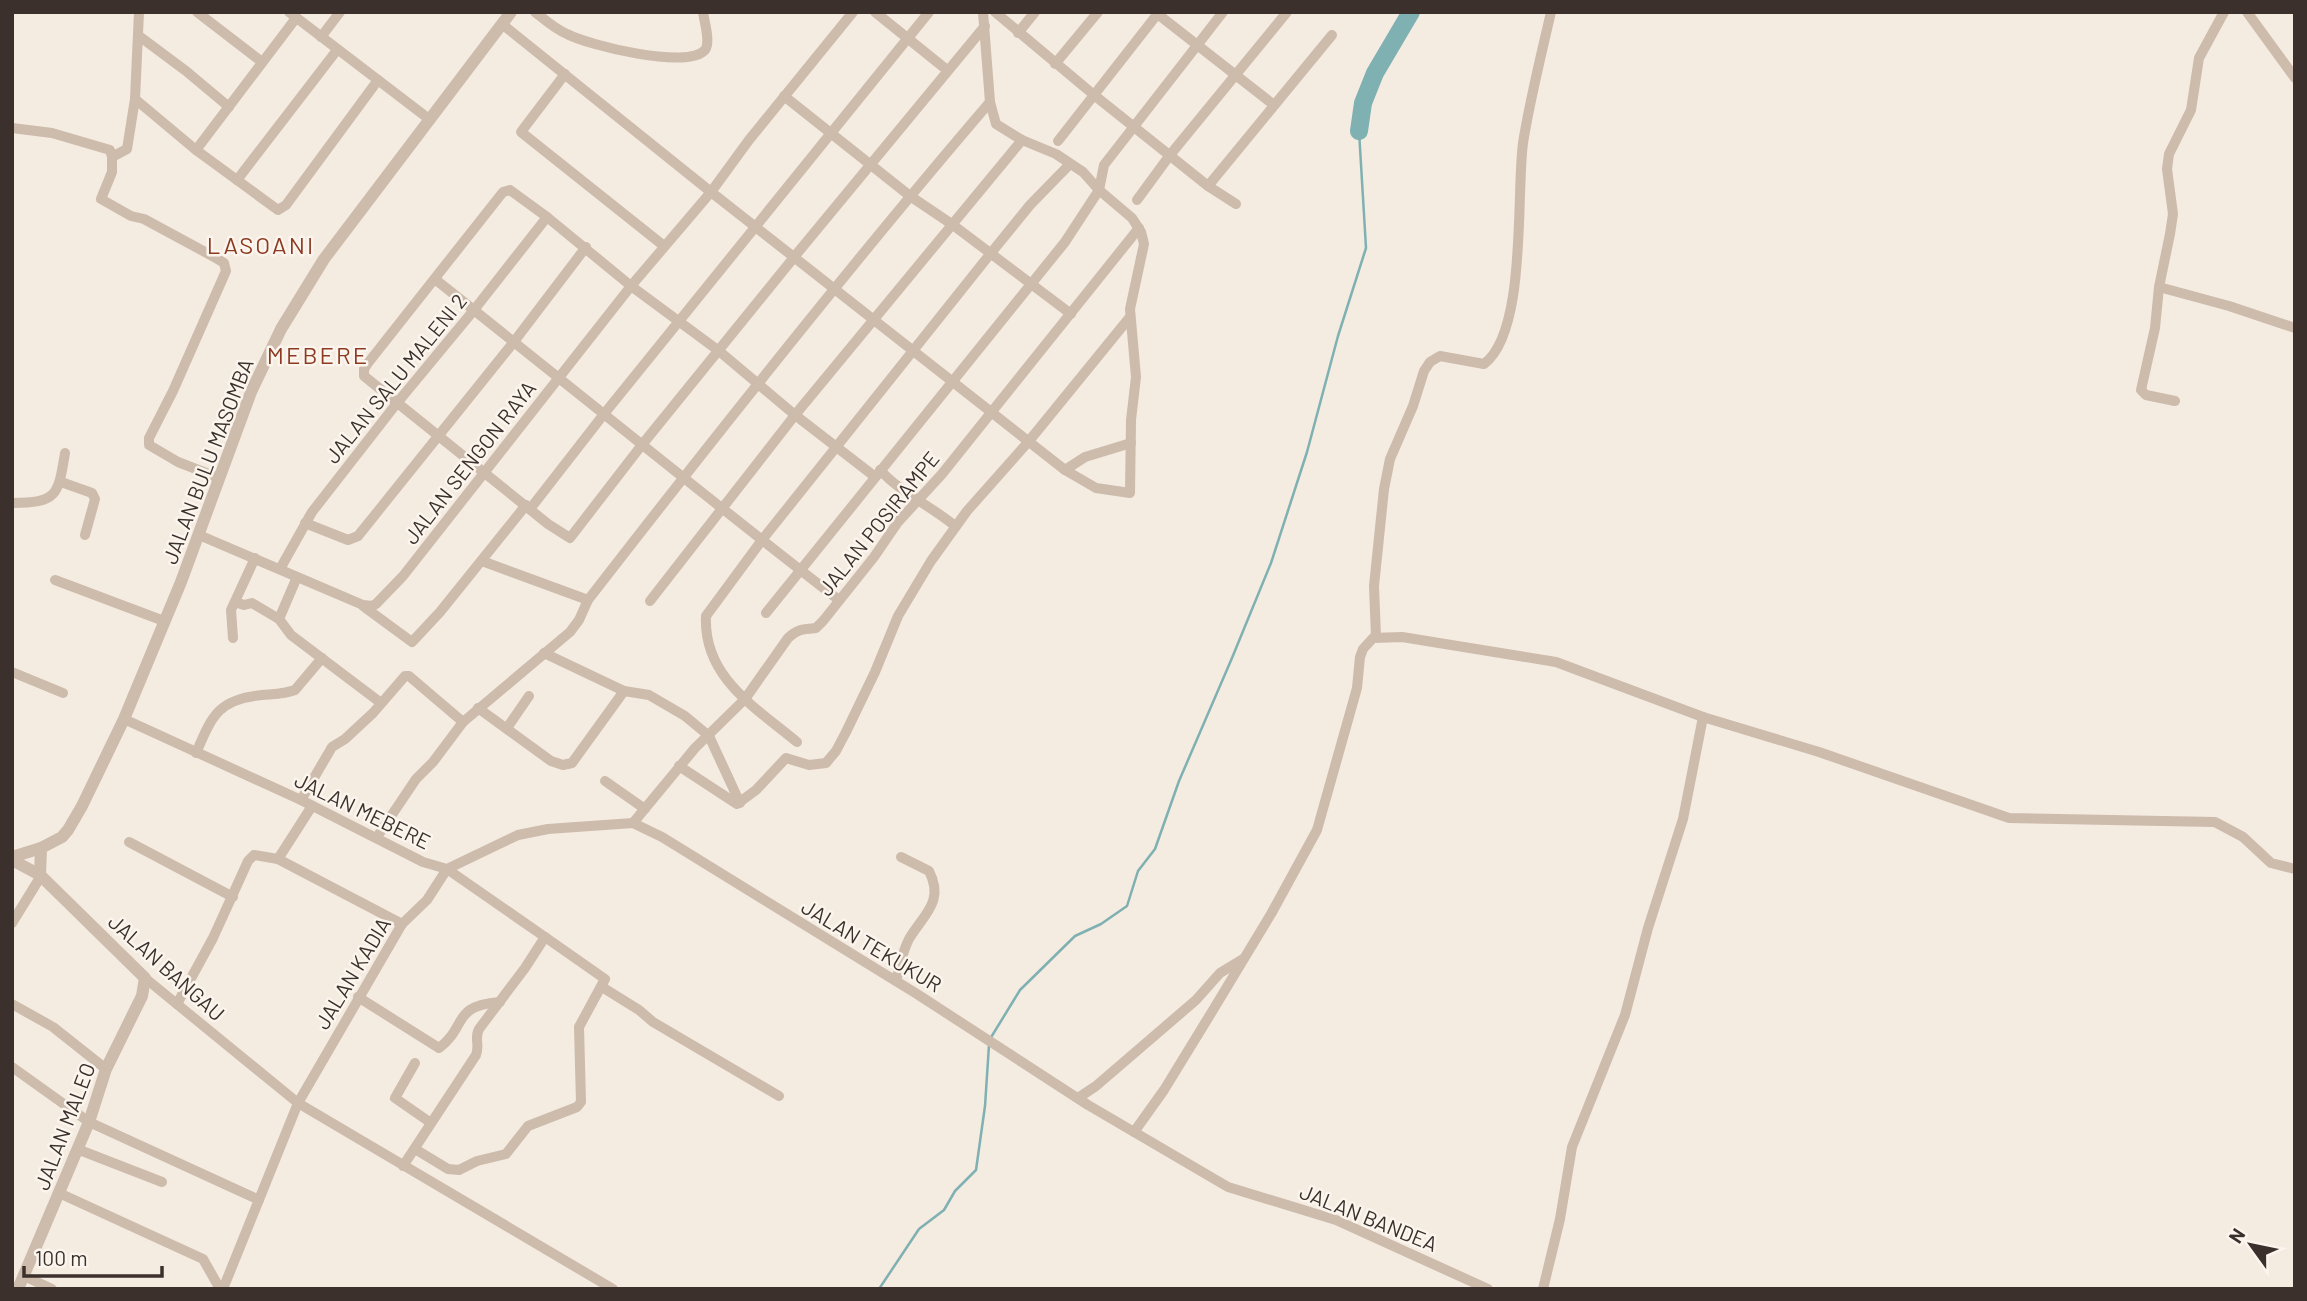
<svg xmlns="http://www.w3.org/2000/svg" width="2307" height="1301" font-family="Barlow,sans-serif">
<style>
.lines{fill:none;stroke-linecap:round;stroke-linejoin:round}
.stream{stroke:#7fb0b2;stroke-width:2.5}
.river{stroke:#7fb0b2;stroke-width:18}
.minor{stroke:#cdbbac;stroke-width:10}
.tertiary{stroke:#cdbbac;stroke-width:12}
.labels{text-anchor:middle;dominant-baseline:central;stroke-width:5;stroke-linejoin:round;paint-order:stroke}
.street-label{font-size:21px;fill:#3b302b;stroke:#fbf5ee}
.quarter-label{font-size:24px;letter-spacing:2px;fill:#8c3b22;stroke:#fbf5ee}
</style>
<rect width="100%" height="100%" fill="#f4ebe1"/>
<g class="lines">
<!-- stream -->
<g class="stream">
<path d="M990,1039L1020,990L1075,936L1101,924L1127,906L1138,871L1155,849L1179,781L1232,658L1271,563L1307,452L1338,336L1366,248L1359,131"/>
<path d="M879,1289L919,1229L944,1210L955,1191L976,1170L985,1106L989,1045"/>
</g>
<!-- river -->
<path class="river" d="M1359,131L1363,103L1375,73L1411,12"/>
<!-- minor -->
<g class="minor">
<path d="M139,12L135,99L196,150L278,210L286,205L378,80"/>
<path d="M197,12L262,62"/>
<path d="M289,12L429,119"/>
<path d="M535,12C545,20 555,29 567,34C588,45 688,70 705,50C711,42 704,21 703,12"/>
<path d="M875,12L947,70"/>
<path d="M995,12L1094,95L1208,186L1236,204"/>
<path d="M1155,12L1274,105"/>
<path d="M2247,12L2295,78"/>
<path d="M502,24L711,192L1065,470L1096,488L1130,493L1131,420L1136,377L1130,309L1144,244L1141,232L1132,218L1099,190L1083,172L1056,154L1022,140L996,124L990,102L983,12"/>
<path d="M1018,33L1035,12"/>
<path d="M139,36L186,71L229,107"/>
<path d="M321,37L340,12"/>
<path d="M1055,64L1098,12"/>
<path d="M565,74L521,132L664,246"/>
<path d="M784,96L910,196L953,225L1071,314"/>
<path d="M135,99L127,149L112,157V172L101,199L131,216L144,219L216,258L224,263L226,271L173,391L149,438V445L178,462L219,478"/>
<path d="M12,128L52,133L110,150L112,157"/>
<path d="M1058,141L1159,12"/>
<path d="M196,150L296,18"/>
<path d="M237,180L337,50"/>
<path d="M1208,186L1332,35"/>
<path d="M1137,200L1170,155L1287,12"/>
<path d="M436,280C570,386 703,495 839,600"/>
<path d="M2159,287L2229,306L2295,328"/>
<path d="M2175,401L2146,395L2141,390L2155,328L2159,287L2170,234L2173,214L2167,169L2169,154L2191,110L2199,58L2224,12"/>
<path d="M880,470C901,493 931,506 955,526"/>
<path d="M1065,470L1085,457L1131,443"/>
<path d="M874,476L795,415L719,351L631,286L547,217L510,190L503,192L368,363L364,369V376L548,524L570,538L641,446L795,256L985,26"/>
<path d="M61,482L92,493L95,499L85,535"/>
<path d="M12,503C58,503 58,495 65,453"/>
<path d="M530,509L604,414L929,12"/>
<path d="M305,523L348,540L358,536L513,343L586,247"/>
<path d="M199,535L363,605L372,606L376,604L403,576L631,286L711,192L749,140L853,12"/>
<path d="M482,561L588,600"/>
<path d="M280,569L312,512L397,403L474,310L547,217"/>
<path d="M55,580L164,621"/>
<path d="M650,601L795,415L1022,140"/>
<path d="M235,602L244,605L252,603L279,619L291,635L381,703"/>
<path d="M363,606L412,642L440,612L526,505"/>
<path d="M766,613L1065,242L1099,190L1104,165L1223,12"/>
<path d="M279,619L297,577"/>
<path d="M1376,637L1374,586L1384,489L1390,459L1413,406L1424,371L1430,362L1440,356L1484,364C1527,332 1516,195 1523,143C1530,99 1541,56 1551,12"/>
<path d="M233,638L231,610L255,558"/>
<path d="M544,653L624,691L649,695L685,716L709,736L740,803"/>
<path d="M12,672L63,693"/>
<path d="M478,708L551,761L563,765L572,763L624,691"/>
<path d="M124,719L301,800L423,862L447,869L518,835L548,829L633,823"/>
<path d="M507,728L529,696"/>
<path d="M797,742C755,707 703,677 706,616L762,540L991,253L1030,205L1070,164"/>
<path d="M196,753C212,716 218,699 262,695C273,694 285,694 295,690L322,658"/>
<path d="M679,766L737,804L756,790L786,758L809,765L826,763L836,751L846,732L875,672L898,616L931,561L967,511L1029,441L1130,317"/>
<path d="M605,781L645,809"/>
<path d="M301,800L332,747L345,739L373,713L405,676H409L463,722"/>
<path d="M633,823L662,837L917,994L1088,1105L1228,1187L1336,1220L1488,1289"/>
<path d="M633,823L695,748L745,699L788,638C797,629 804,629 816,628L823,621L874,557L898,522L942,474L1139,228"/>
<path d="M377,837L416,779L433,762L463,722L570,632L579,620L588,600C719,431 851,264 990,102"/>
<path d="M129,842L233,897"/>
<path d="M278,859L312,806"/>
<path d="M12,923L41,876"/>
<path d="M145,978L298,1103L613,1289"/>
<path d="M896,981C900,967 902,952 909,939C923,915 945,902 929,871L901,857"/>
<path d="M602,987L639,1010L653,1022L779,1096"/>
<path d="M358,997L439,1048C468,1026 451,1006 500,1002"/>
<path d="M12,1004L53,1027L106,1069"/>
<path d="M177,1004L213,938L248,861L254,855L278,859L402,924"/>
<path d="M415,1063L395,1098L431,1123"/>
<path d="M12,1067L89,1122L259,1200"/>
<path d="M1078,1098L1096,1086L1196,1000L1220,973L1243,959"/>
<path d="M1134,1132L1164,1090L1213,1010L1271,914L1317,830L1357,688L1360,657L1363,649L1373,638L1402,637L1556,662L1703,717L1819,752L2009,818L2215,822L2243,837L2271,863L2295,869"/>
<path d="M77,1149L162,1182"/>
<path d="M415,1149L448,1169L459,1170L477,1161L506,1154L528,1126L577,1107L581,1102L579,1027L605,979L545,937"/>
<path d="M59,1193L203,1259L220,1289"/>
<path d="M24,1276L52,1289"/>
<path d="M223,1289L298,1103L402,924L427,900L447,869L545,937L525,968L479,1029C474,1038 480,1045 476,1055L403,1166"/>
<path d="M1543,1289L1560,1219L1572,1147L1625,1015L1648,928L1683,819L1703,717"/>
</g>
<!-- tertiary -->
<g class="tertiary">
<path d="M12,857L41,848L62,837L68,830L82,806L124,719L181,582L251,392L281,329L324,259L511,12"/>
<path d="M12,860L40,875L145,978L142,996L106,1069L89,1122L18,1289"/>
<path d="M40,875L41,848"/>
</g>
</g>
<g class="labels">
<!-- street labels -->
<g class="street-label">
<text transform="translate(395 378) rotate(-51)">JALAN SALU MALENI 2</text>
<text transform="translate(207 461) rotate(-69)">JALAN BULU MASOMBA</text>
<text transform="translate(469 462) rotate(-52)">JALAN SENGON RAYA</text>
<text transform="translate(878 523) rotate(-51)">JALAN POSIRAMPE</text>
<text transform="translate(363 810) rotate(26)">JALAN MEBERE</text>
<text transform="translate(872 945) rotate(31)">JALAN TEKUKUR</text>
<text transform="translate(167 967) rotate(42)">JALAN BANGAU</text>
<text transform="translate(352 973) rotate(-59)">JALAN KADIA</text>
<text transform="translate(64 1126) rotate(-69)">JALAN MALEO</text>
<text transform="translate(1369 1217) rotate(22)">JALAN BANDEA</text>
</g>
<!-- quarter labels -->
<g class="quarter-label">
<text x="261" y="244">LASOANI</text>
<text x="318" y="354">MEBERE</text>
</g>
</g>
<!-- border -->
<rect width="2307" height="1301" fill="none" stroke="#3b302b" stroke-width="28"/>
<!-- north arrow -->
<g transform="translate(2251 1245) rotate(303)" stroke="#fbf5ee" stroke-width="5" paint-order="stroke">
<path d="M0-5L12 26L0 18L-12 26Z" fill="#3b302b"/>
<text y="-10" font-size="19" font-weight="bold" text-anchor="middle" fill="#3b302b">N</text>
</g>
<!-- scale -->
<path d="M24 1266v10h138v-10" fill="none" stroke="#3b302b" stroke-width="3.5"/>
<text x="35" y="1266" font-size="21" fill="#3b302b" stroke="#fbf5ee" stroke-width="5" paint-order="stroke">100 m</text>
</svg>
